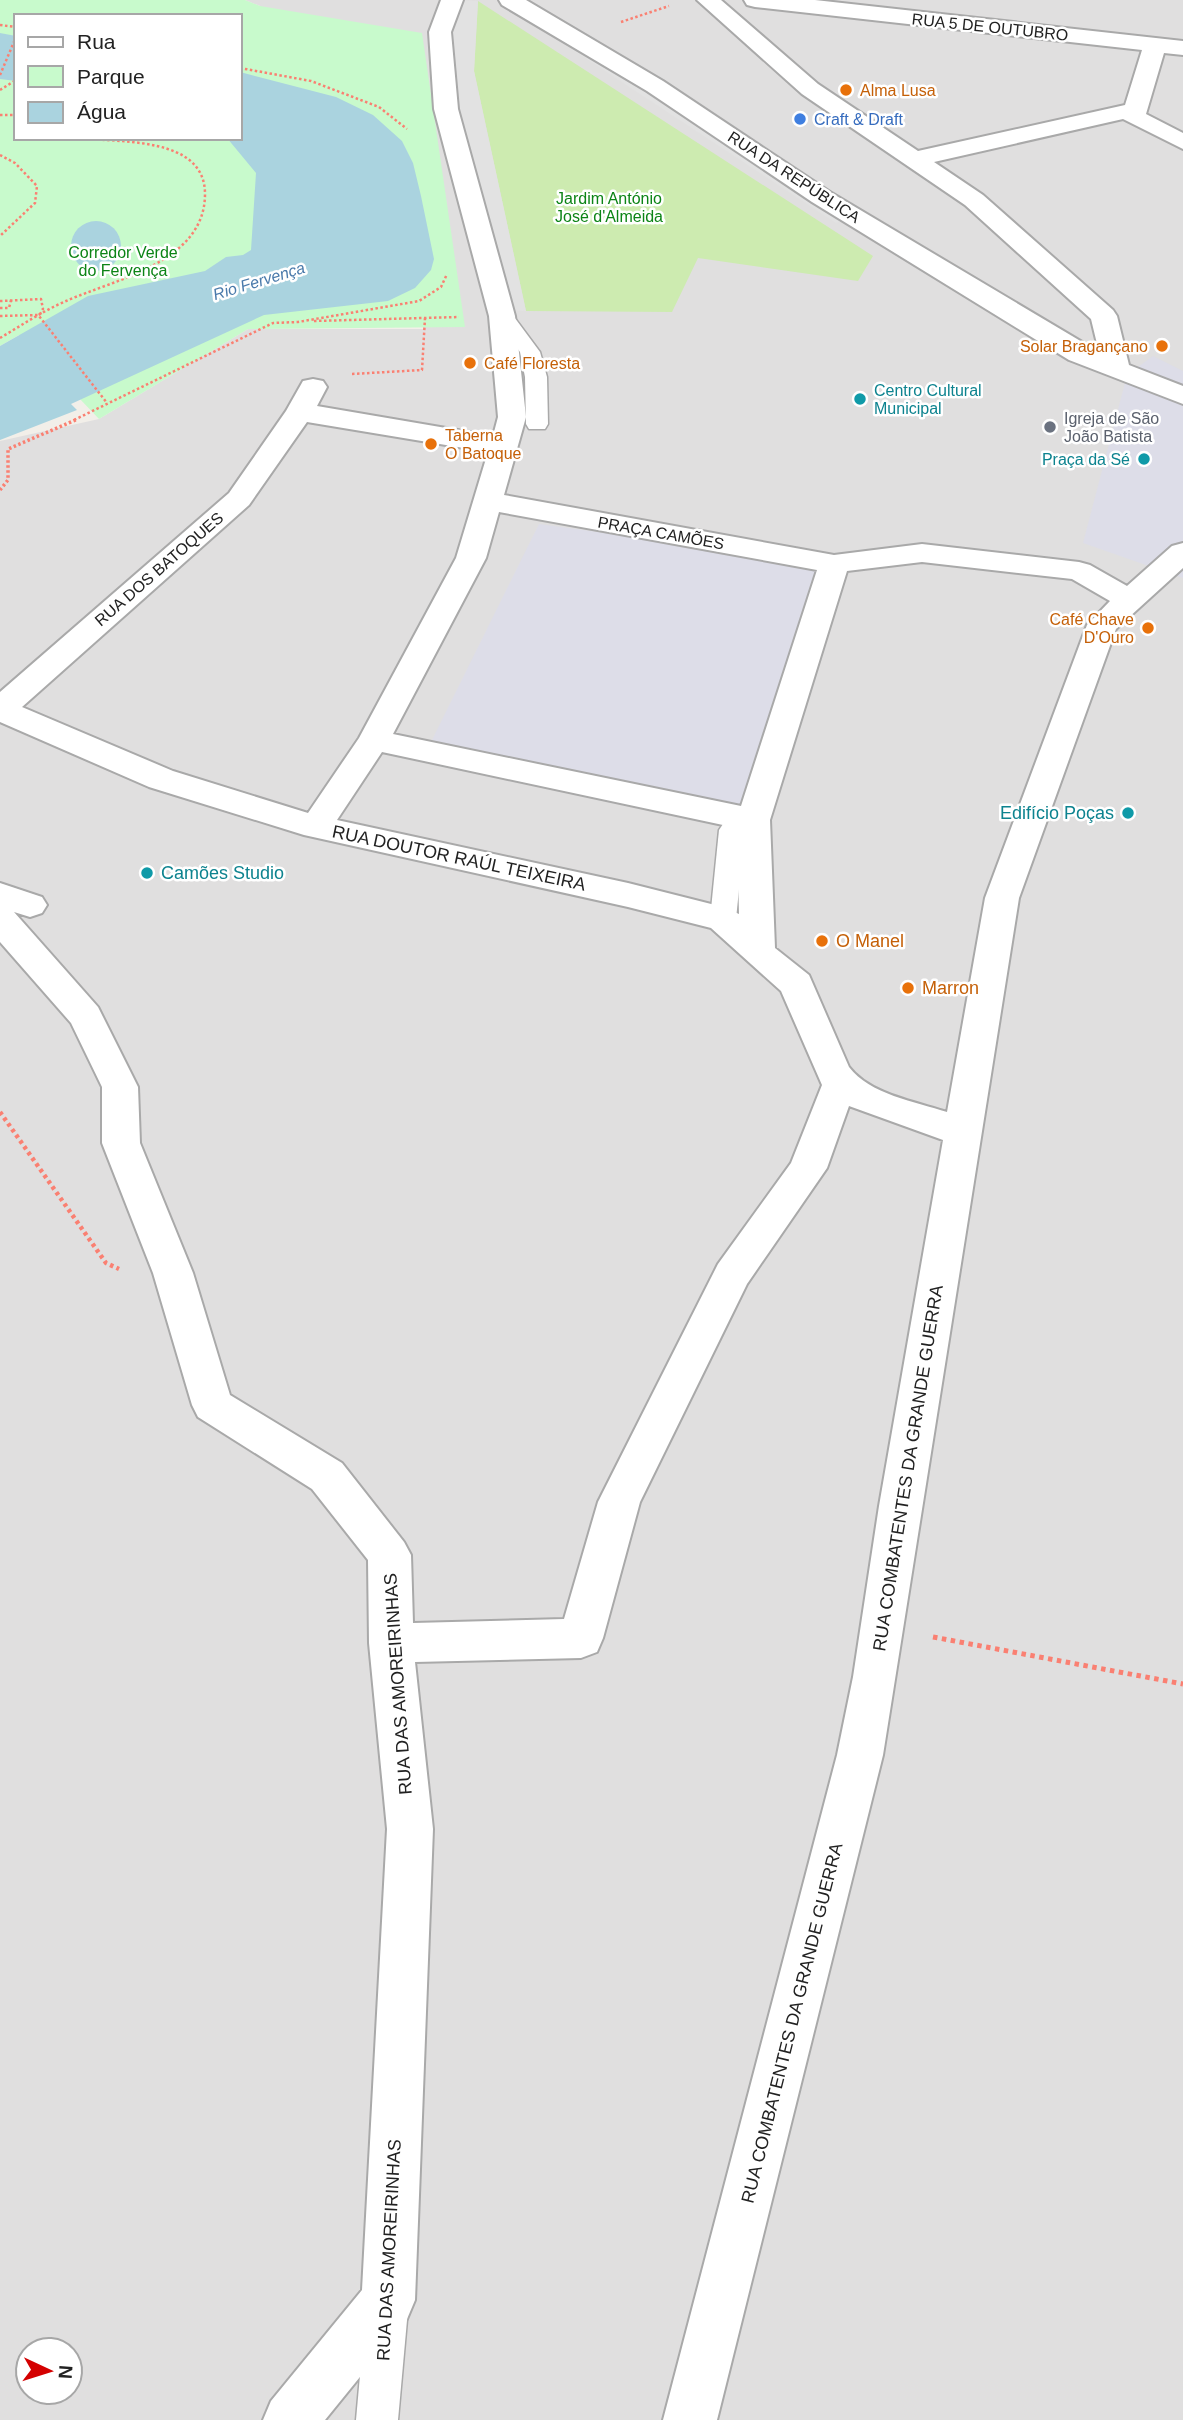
<svg xmlns="http://www.w3.org/2000/svg" width="1183" height="2420" font-family="Arial,sans-serif">
<style>
.residential{fill:#e0dfdf;fill-rule:evenodd}
.grass{fill:#cdebb0}
.park{fill:#c8facc;fill-rule:evenodd}
.parking{fill:#e2e2e2}
.plaza{fill:#dddde8}
.water{fill:#aad3df}
.lines{fill:none;stroke-linecap:round;stroke-linejoin:round}
.lane-casing{stroke:#a9a9a9;stroke-width:3}
.street-casing{stroke:#a9a9a9;stroke-width:4}
.path-far3{stroke:#fa8072;stroke-width:2.5;stroke-dasharray:2.5 2.5;stroke-linecap:butt}
.path-far2{stroke:#fa8072;stroke-width:3.5;stroke-dasharray:2.5 2.5;stroke-linecap:butt}
.path-far1{stroke:#fa8072;stroke-width:4.5;stroke-dasharray:3.5 3.5;stroke-linecap:butt}
.path{stroke:#fa8072;stroke-width:5;stroke-dasharray:4.5 4.5;stroke-linecap:butt}
.lane{fill:#fff;fill-rule:evenodd}
.street{fill:#fff;fill-rule:evenodd}
.food-dot{fill:#e8710a;stroke:#fff;stroke-width:2.5}
.shop-dot{fill:#3f7fe0;stroke:#fff;stroke-width:2.5}
.culture-dot{fill:#0f9aa8;stroke:#fff;stroke-width:2.5}
.worship-dot{fill:#6b7280;stroke:#fff;stroke-width:2.5}
.labels{text-anchor:middle;dominant-baseline:central;stroke-width:5;stroke-linejoin:round;paint-order:stroke}
.far-street-label{font-size:16px;fill:#222;stroke:#fff}
.far-food-label{font-size:16px;fill:#c56008;stroke:#fff;text-anchor:start}
.far-shop-label{font-size:16px;fill:#366cbe;stroke:#fff;text-anchor:start}
.far-park-label{font-size:16px;fill:#0c8416;stroke:#fff}
.far-water-label{font-size:16px;font-style:italic;fill:#4a7aab;stroke:#fff}
.far-culture-label{font-size:16px;fill:#0d838f;stroke:#fff;text-anchor:start}
.far-worship-label{font-size:16px;fill:#5b616d;stroke:#fff;text-anchor:start}
.culture-label{font-size:18px;fill:#0d838f;stroke:#fff;text-anchor:end}
.street-label{font-size:18px;fill:#222;stroke:#fff}
.food-label{font-size:18px;fill:#c56008;stroke:#fff;text-anchor:start}
</style>
<rect width="100%" height="100%" fill="#f2efe9"/>
<!-- residential -->
<path class="residential" d="M245,0H1183V2420H0V441L99,419L248,329H424L260,6ZM28,2350H70V2392H28Z"/>
<!-- grass -->
<path class="grass" d="M478,1L873,256L858,281L698,258L672,312L526,311L474,71Z"/>
<!-- park -->
<path class="park" d="M0,0H245L260,6L422,33L465,327L248,329L99,419L19,335L0,346ZM16,16H240V138H16Z"/>
<!-- parking -->
<g class="parking">
<path d="M452,0L478,1L474,71L526,311L499,310L441,35Z"/>
<path d="M515,3L844,219L836,223L508,7Z"/>
</g>
<!-- plaza -->
<g class="plaza">
<path d="M1153,356L1183,371V578L1083,543L1127,375Z"/>
<path d="M539,524L834,564L753,820L431,742Z"/>
</g>
<!-- water -->
<g class="water">
<path d="M0,33L16,36V81L0,79Z"/>
<path d="M240,72L336,97L373,115L402,141L413,163L421,196L434,259L431,270L415,288L388,301L264,315L71,404L77,410L0,440V346L88,296L205,271L226,257L243,255L251,250L256,173L227,138H240Z"/>
<circle cx="96" cy="246" r="25"/>
</g>
<g class="lines">
<!-- lane casing -->
<g class="lane-casing">
<g id="lane">
<path d="M499,304L506,306L540,352L547,377L548,424L545,429H529L526,424L525,377L520,352L489,310L492,306Z"/>
<path d="M732,821L741,824L745,830L736,919L732,926L723,928L714,926L710,919L719,830L723,824Z"/>
<path d="M387,2288L402,2294L408,2309L398,2420H356L366,2309L372,2294Z"/>
</g>
</g>
<!-- street casing -->
<g class="street-casing">
<g id="street">
<path d="M441,0H463L451,32L458,109L515,316L526,417L504,495L834,555L922,544L1079,562L1090,565L1127,586L1172,546L1183,543V568L1116,629L1019,898L883,1755L717,2420H663L837,1755L853,1677L879,1506L943,1140L849,1106L827,1168L747,1284L640,1502L603,1638L597,1652L581,1658L415,1662L433,1829L415,2300L407,2319L325,2420H263L271,2401L362,2290L387,1829L369,1643L368,1560L312,1489L198,1417L192,1405L153,1273L102,1143V1087L71,1023L0,942V883L42,897L47,905L42,913L30,917L14,912L98,1007L138,1087L140,1143L193,1273L230,1395L342,1463L404,1542L411,1555L413,1623L564,1619L598,1502L718,1264L791,1163L822,1085L781,991L711,928L628,907L304,835L149,787L0,722V692L229,493L286,411L303,381L313,379L323,381L327,387L317,406L493,436L498,417L489,316L434,109L429,32ZM307,422L488,452L456,558L359,738L308,813L173,771L22,707L249,505ZM499,512L817,570L741,806L393,734L486,558ZM922,562L1072,579L1110,601L1087,625L985,898L947,1112C916,1102 869,1094 849,1067L809,975L775,948L770,820L847,571ZM382,752L737,828L739,914L723,907L628,883L337,820Z"/>
<path d="M499,0H526L663,81L830,192L1099,352L1091,319L965,205L802,94L697,0H721L818,84L918,151L1125,105L1142,50L755,7L747,5L744,0H815L1183,41V55L1164,53L1146,114L1183,133V149L1123,119L934,162L983,195L1113,310L1117,316L1129,365L1183,386V404L1069,360L812,202L647,91L502,5Z"/>
</g>
</g>
<!-- path-far3 -->
<g class="path-far3">
<path d="M621,22L669,6"/>
<path d="M0,25L16,27"/>
<path d="M240,68L311,81L379,107L407,129"/>
<path d="M0,75L16,37"/>
<path d="M0,90L16,80"/>
<path d="M0,115H16"/>
<path d="M0,155L15,163L37,186L35,203L0,236"/>
<path d="M0,301L41,299L43,309L39,316L107,403"/>
<path d="M0,308H9L11,300"/>
<path d="M0,316L38,315"/>
<path d="M314,321L459,317"/>
<path d="M0,338C22,325 43,311 66,301C116,279 205,262 205,194C205,136 120,143 81,138"/>
<path d="M352,374L422,370L425,318"/>
<path d="M74,420L273,323L298,322L419,301L441,287L447,274"/>
</g>
<!-- path-far2 -->
<path class="path-far2" d="M0,490L8,480V449L78,419"/>
<!-- path-far1 -->
<path class="path-far1" d="M0,1112L106,1263L119,1269"/>
<!-- path -->
<path class="path" d="M933,1637L1183,1684"/>
<!-- lane -->
<use href="#lane" class="lane"/>
<!-- street -->
<use href="#street" class="street"/>
</g>
<!-- markers -->
<g class="food-dot">
<circle cx="846" cy="90" r="7"/>
<circle cx="1162" cy="346" r="7"/>
<circle cx="470" cy="363" r="7"/>
<circle cx="431" cy="444" r="7"/>
<circle cx="1148" cy="628" r="7"/>
<circle cx="822" cy="941" r="7"/>
<circle cx="908" cy="988" r="7"/>
</g>
<circle class="shop-dot" cx="800" cy="119" r="7"/>
<g class="culture-dot">
<circle cx="860" cy="399" r="7"/>
<circle cx="1144" cy="459" r="7"/>
<circle cx="1128" cy="813" r="7"/>
<circle cx="147" cy="873" r="7"/>
</g>
<circle class="worship-dot" cx="1050" cy="427" r="7"/>
<g class="labels">
<!-- far-street labels -->
<g class="far-street-label">
<text transform="translate(990 27) rotate(6)">RUA 5 DE OUTUBRO</text>
<text transform="translate(794 177) rotate(33)">RUA DA REPÚBLICA</text>
<text transform="translate(661 533) rotate(10)">PRAÇA CAMÕES</text>
<text transform="translate(159 569) rotate(-41)">RUA DOS BATOQUES</text>
</g>
<!-- far-food labels -->
<g class="far-food-label">
<text x="860" y="90">Alma Lusa</text>
<text x="1148" y="346" text-anchor="end">Solar Bragançano</text>
<text x="484" y="363">Café Floresta</text>
<text x="445" y="435">Taberna<tspan x="445" dy="18">O Batoque</tspan></text>
<text x="1134" y="619" text-anchor="end">Café Chave<tspan x="1134" dy="18">D'Ouro</tspan></text>
</g>
<!-- far-shop labels -->
<g class="far-shop-label">
<text x="814" y="119">Craft &amp; Draft</text>
</g>
<!-- far-park labels -->
<g class="far-park-label">
<text x="609" y="198">Jardim António<tspan x="609" dy="18">José d'Almeida</tspan></text>
<text x="123" y="252">Corredor Verde<tspan x="123" dy="18">do Fervença</tspan></text>
</g>
<!-- far-water labels -->
<g class="far-water-label">
<text transform="translate(259 281) rotate(-17)">Rio Fervença</text>
</g>
<!-- far-culture labels -->
<g class="far-culture-label">
<text x="874" y="390">Centro Cultural<tspan x="874" dy="18">Municipal</tspan></text>
<text x="1130" y="459" text-anchor="end">Praça da Sé</text>
</g>
<!-- far-worship labels -->
<g class="far-worship-label">
<text x="1064" y="418">Igreja de São<tspan x="1064" dy="18">João Batista</tspan></text>
</g>
<!-- culture labels -->
<g class="culture-label">
<text x="1114" y="813">Edifício Poças</text>
<text x="161" y="873" text-anchor="start">Camões Studio</text>
</g>
<!-- street labels -->
<g class="street-label">
<text transform="translate(459 858) rotate(12)">RUA DOUTOR RAÚL TEIXEIRA</text>
<text transform="translate(908 1468) rotate(-81)">RUA COMBATENTES DA GRANDE GUERRA</text>
<text transform="translate(398 1684) rotate(-94)">RUA DAS AMOREIRINHAS</text>
<text transform="translate(792 2023) rotate(-76)">RUA COMBATENTES DA GRANDE GUERRA</text>
<text transform="translate(389 2250) rotate(-87)">RUA DAS AMOREIRINHAS</text>
</g>
<!-- food labels -->
<g class="food-label">
<text x="836" y="941">O Manel</text>
<text x="922" y="988">Marron</text>
</g>
</g>
<!-- legend -->
<rect x="14" y="14" width="228" height="126" fill="#ffffff" stroke="#a7a7a7" stroke-width="2"/>
<rect x="28" y="37" width="35" height="10" fill="#ffffff" stroke="#a7a7a7" stroke-width="2"/>
<text x="77" y="49" font-size="21" fill="#222222">Rua</text>
<rect x="28" y="66" width="35" height="21" fill="#c8facc" stroke="#a7a7a7" stroke-width="2"/>
<text x="77" y="84" font-size="21" fill="#222222">Parque</text>
<rect x="28" y="102" width="35" height="21" fill="#aad3df" stroke="#a7a7a7" stroke-width="2"/>
<text x="77" y="119" font-size="21" fill="#222222">Água</text>
<!-- north arrow -->
<g transform="translate(49 2371) rotate(94)"><circle r="33" fill="#ffffff" stroke="#a7a7a7" stroke-width="2"/>
<path d="M0-5L12 26L0 18L-12 26Z" fill="#d40000"/>
<text y="-10" font-size="19" font-weight="bold" text-anchor="middle" fill="#222222">N</text>
</g>
</svg>
